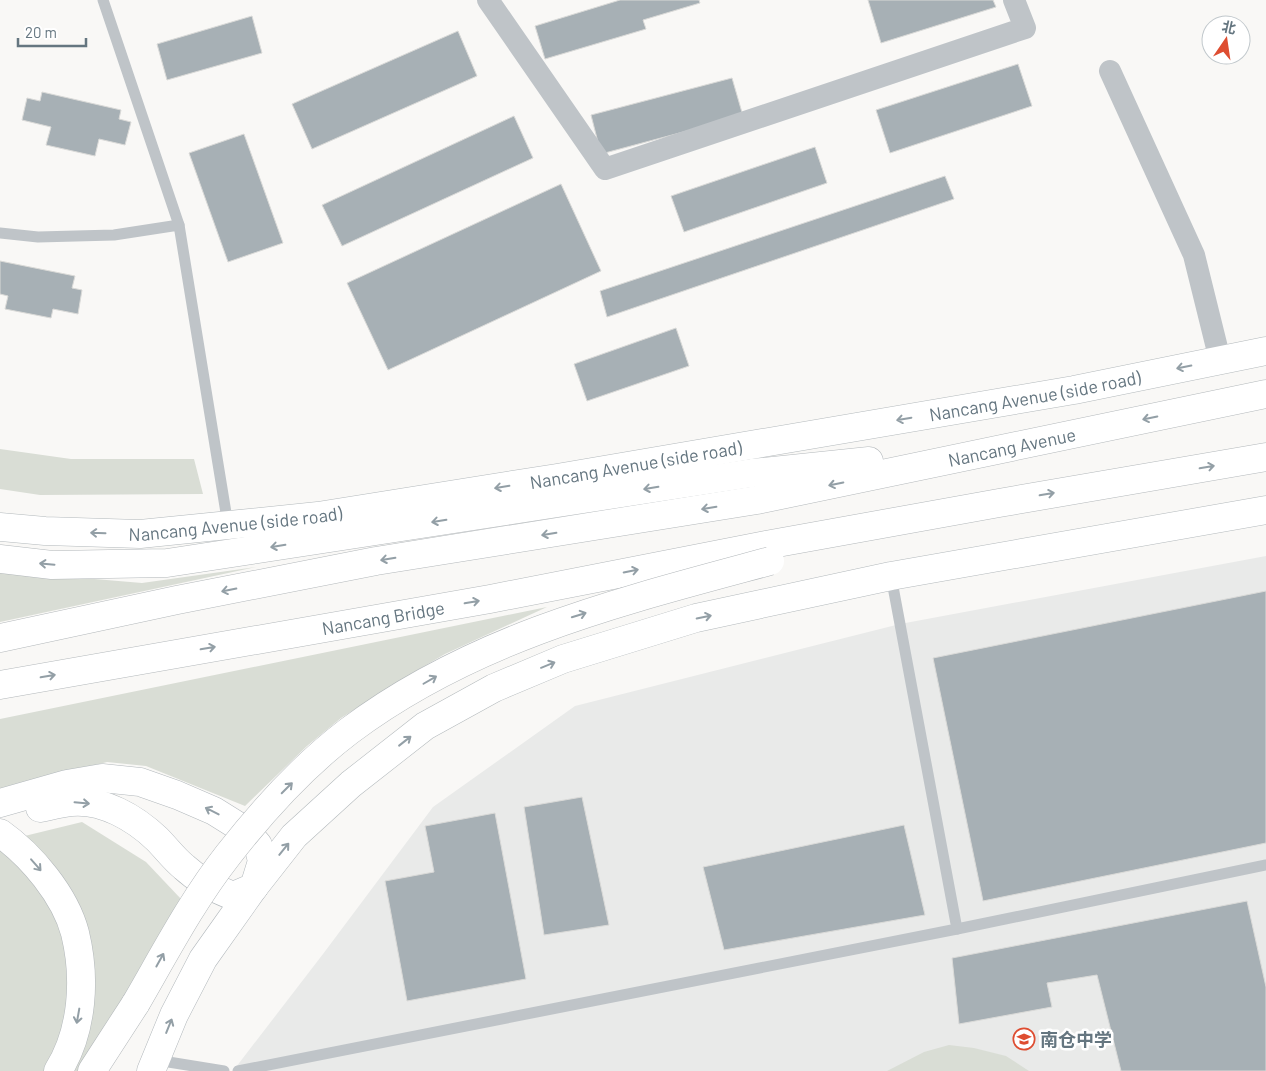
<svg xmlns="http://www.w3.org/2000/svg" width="1266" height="1071" font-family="Barlow,'Noto Sans SC',sans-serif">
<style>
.built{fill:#e9eae9}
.grass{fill:#d9ddd5}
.building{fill:#a7b0b5;stroke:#dadad8}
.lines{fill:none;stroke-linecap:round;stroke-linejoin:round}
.secondary-casing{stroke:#b2b8bc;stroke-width:29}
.primary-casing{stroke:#b3b9bc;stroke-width:29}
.highway-casing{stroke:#b3b8bb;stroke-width:29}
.lane{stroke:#bfc4c8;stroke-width:11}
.street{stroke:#bfc4c8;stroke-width:22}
.secondary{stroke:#fff;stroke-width:28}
.primary{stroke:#fff;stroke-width:28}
.highway{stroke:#fff;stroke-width:28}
.highway-bridge-casing{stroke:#b3b8bb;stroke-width:29;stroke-linecap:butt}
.highway-bridge{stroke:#fff;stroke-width:28}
.oneway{stroke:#939fa6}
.labels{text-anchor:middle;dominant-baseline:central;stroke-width:5;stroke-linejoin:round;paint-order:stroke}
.street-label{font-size:18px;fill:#657680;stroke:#fff}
.poi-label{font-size:18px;font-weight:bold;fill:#657680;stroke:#fff;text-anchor:start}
</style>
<rect width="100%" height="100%" fill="#f9f8f6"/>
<!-- built -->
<path class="built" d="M1266,556V1071H233L323,954L433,807L575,706L900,624Z"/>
<!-- grass -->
<g class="grass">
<path d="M0,449L71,459H194L203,494L40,495L0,489Z"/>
<path d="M256,567L0,622V571L142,583Z"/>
<path d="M547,607L445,654L409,675L341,718L307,746L245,806L146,766L107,762L0,789V719Z"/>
<path d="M82,822L146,862L181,899L103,1071H0V842Z"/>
<path d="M949,1045L974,1048L1006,1056L1029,1071H887L924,1052Z"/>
</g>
<!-- building -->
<g class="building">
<path d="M620,0H699L700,3L643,20L646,29L545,59L535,26Z"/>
<path d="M868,0H993L996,7L881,43Z"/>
<path d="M252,16L262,53L167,80L157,44Z"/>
<path d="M458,31L477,76L312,149L292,104Z"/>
<path d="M1018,64L1032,106L890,153L876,110Z"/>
<path d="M732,78L743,116L601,154L591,115Z"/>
<path d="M42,92L121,110L119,119L131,122L125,145L99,139L95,156L46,145L51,127L22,120L27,98L40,101Z"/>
<path d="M514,116L533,158L342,246L322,205Z"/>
<path d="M244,134L283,243L228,262L189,153Z"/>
<path d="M815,147L827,183L684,232L671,196Z"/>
<path d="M945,176L954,199L607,317L600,291Z"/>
<path d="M561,184L601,271L388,370L347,283Z"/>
<path d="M0,261L75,276L72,288L82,290L78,314L53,309L51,318L5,309L8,296L0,294Z"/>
<path d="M676,328L689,366L587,401L574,364Z"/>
<path d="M1266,591V843L983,901L933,658Z"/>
<path d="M582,797L609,925L544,935L524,807Z"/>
<path d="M495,813L526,979L407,1001L385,881L434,872L425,826Z"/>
<path d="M904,825L925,915L724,950L703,867Z"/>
<path d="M1247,901L1266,987V1071H1121L1097,975L1047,983L1052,1007L959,1024L952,958Z"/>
</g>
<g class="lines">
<!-- secondary casing -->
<g class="secondary-casing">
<g id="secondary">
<path d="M0,803L67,784L102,778L140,782L177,795L214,811L246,831L258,845L262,861L254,887L203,959L174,1015L151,1071"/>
<path d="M40,808C50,806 61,803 71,802C103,799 135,818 157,839C166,848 174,859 184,867C198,880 215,889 233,896L254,887"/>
</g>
</g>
<!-- primary casing -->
<g class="primary-casing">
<g id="primary">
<path id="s1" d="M0,527L45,531L140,534L318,516L557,478L1074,390L1266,351"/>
<path d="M254,887L294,836L351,784L425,726L494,688L563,659L696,618L891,576L1266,510"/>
</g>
</g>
<!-- highway casing -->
<g class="highway-casing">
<g id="highway">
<path d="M0,559L52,565L167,563L752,473L869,461"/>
<path id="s2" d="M0,638L177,600L376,561L757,500L1266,394"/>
<path id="s3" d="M0,685L490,599L766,545L999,503L1266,457"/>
<path d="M0,833C31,855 65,895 75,933C86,978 83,1031 58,1071"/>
<path d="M92,1071L136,1003"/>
</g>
</g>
<!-- lane -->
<g class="lane">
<path d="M103,0L179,225"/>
<path d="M0,233L38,237L114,235L179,225L228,525"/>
<path d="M957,929L1266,865"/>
<path d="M156,1060L224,1071"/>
<path d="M238,1071L957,929L891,576"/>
</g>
<!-- street -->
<g class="street">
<path d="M488,0L605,169L1025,28L1014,0"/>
<path d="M1110,71L1194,255L1220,360"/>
</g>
<!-- secondary -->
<use href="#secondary" class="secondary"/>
<!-- primary -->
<use href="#primary" class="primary"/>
<!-- highway -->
<use href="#highway" class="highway"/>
<!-- highway-bridge casing -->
<g class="highway-bridge-casing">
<path id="highway-bridge" d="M136,1003C165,953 192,901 228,855C263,810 303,766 349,731C474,637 622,601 770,561"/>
</g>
<!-- highway-bridge -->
<use href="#highway-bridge" class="highway-bridge"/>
</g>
<!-- one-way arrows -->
<defs><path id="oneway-shaft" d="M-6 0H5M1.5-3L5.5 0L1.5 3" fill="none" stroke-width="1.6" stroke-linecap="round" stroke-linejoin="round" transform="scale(1.25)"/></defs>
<g class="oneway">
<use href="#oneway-shaft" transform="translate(1184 367) rotate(169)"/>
<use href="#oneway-shaft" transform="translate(1150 418) rotate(168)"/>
<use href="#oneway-shaft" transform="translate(904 419) rotate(170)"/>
<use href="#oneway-shaft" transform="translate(1207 467) rotate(-10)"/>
<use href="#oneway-shaft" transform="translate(836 484) rotate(168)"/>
<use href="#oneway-shaft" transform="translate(502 487) rotate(171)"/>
<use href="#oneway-shaft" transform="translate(651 488) rotate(171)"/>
<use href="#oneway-shaft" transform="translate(1047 494) rotate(-10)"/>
<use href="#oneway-shaft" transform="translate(709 508) rotate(171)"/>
<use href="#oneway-shaft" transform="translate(439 521) rotate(171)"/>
<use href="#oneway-shaft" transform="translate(98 533) rotate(-178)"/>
<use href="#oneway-shaft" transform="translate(549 534) rotate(171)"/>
<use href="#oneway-shaft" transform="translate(278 546) rotate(171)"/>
<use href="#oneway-shaft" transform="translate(388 559) rotate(171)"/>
<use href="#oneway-shaft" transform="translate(47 564) rotate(-175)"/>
<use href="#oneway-shaft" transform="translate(631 571) rotate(-11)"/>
<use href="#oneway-shaft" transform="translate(229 590) rotate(169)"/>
<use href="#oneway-shaft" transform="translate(472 602) rotate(-10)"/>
<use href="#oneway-shaft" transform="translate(579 615) rotate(-17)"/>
<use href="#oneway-shaft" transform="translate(704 617) rotate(-12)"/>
<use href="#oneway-shaft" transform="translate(208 648) rotate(-10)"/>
<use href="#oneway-shaft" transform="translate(548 665) rotate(-22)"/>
<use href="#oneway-shaft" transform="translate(48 676) rotate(-10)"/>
<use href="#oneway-shaft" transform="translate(430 680) rotate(-30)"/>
<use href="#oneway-shaft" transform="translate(405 741) rotate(-38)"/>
<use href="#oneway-shaft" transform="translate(287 788) rotate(-45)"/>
<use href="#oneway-shaft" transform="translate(82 803) rotate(5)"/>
<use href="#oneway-shaft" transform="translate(212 811) rotate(-153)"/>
<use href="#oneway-shaft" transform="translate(284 849) rotate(-51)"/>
<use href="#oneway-shaft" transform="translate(36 865) rotate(49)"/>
<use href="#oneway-shaft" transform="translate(160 960) rotate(-61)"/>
<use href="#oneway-shaft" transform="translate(78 1016) rotate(100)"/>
<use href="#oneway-shaft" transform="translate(169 1026) rotate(-68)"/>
</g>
<!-- icons -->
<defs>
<g id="school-ring" transform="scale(1.125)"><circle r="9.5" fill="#fff" stroke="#de4d31" stroke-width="1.5"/><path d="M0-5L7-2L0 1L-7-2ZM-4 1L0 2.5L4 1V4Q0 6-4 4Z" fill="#de4d31"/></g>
</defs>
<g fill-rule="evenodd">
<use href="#school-ring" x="1024" y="1039"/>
</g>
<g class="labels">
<!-- street labels -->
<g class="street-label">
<text stroke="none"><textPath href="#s1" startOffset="1046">Nancang Avenue (side road)</textPath></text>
<text stroke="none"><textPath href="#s2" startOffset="1030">Nancang Avenue</textPath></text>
<text stroke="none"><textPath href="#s1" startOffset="641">Nancang Avenue (side road)</textPath></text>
<text stroke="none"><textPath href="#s1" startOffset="236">Nancang Avenue (side road)</textPath></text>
<text stroke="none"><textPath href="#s3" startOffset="389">Nancang Bridge</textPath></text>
</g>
<!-- poi labels -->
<g class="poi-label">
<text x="1040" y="1039">南仓中学</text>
</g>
</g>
<!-- north arrow -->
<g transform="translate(1226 40) rotate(13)"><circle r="24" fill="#ffffff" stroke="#c1c8cc"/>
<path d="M0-4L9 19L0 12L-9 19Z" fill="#de4d31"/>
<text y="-8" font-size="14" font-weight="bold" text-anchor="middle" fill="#657680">北</text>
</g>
<!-- scale -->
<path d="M18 38v8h68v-8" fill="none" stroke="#657680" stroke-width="2.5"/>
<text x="25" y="38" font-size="15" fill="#657680" stroke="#ffffff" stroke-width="4" paint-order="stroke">20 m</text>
</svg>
